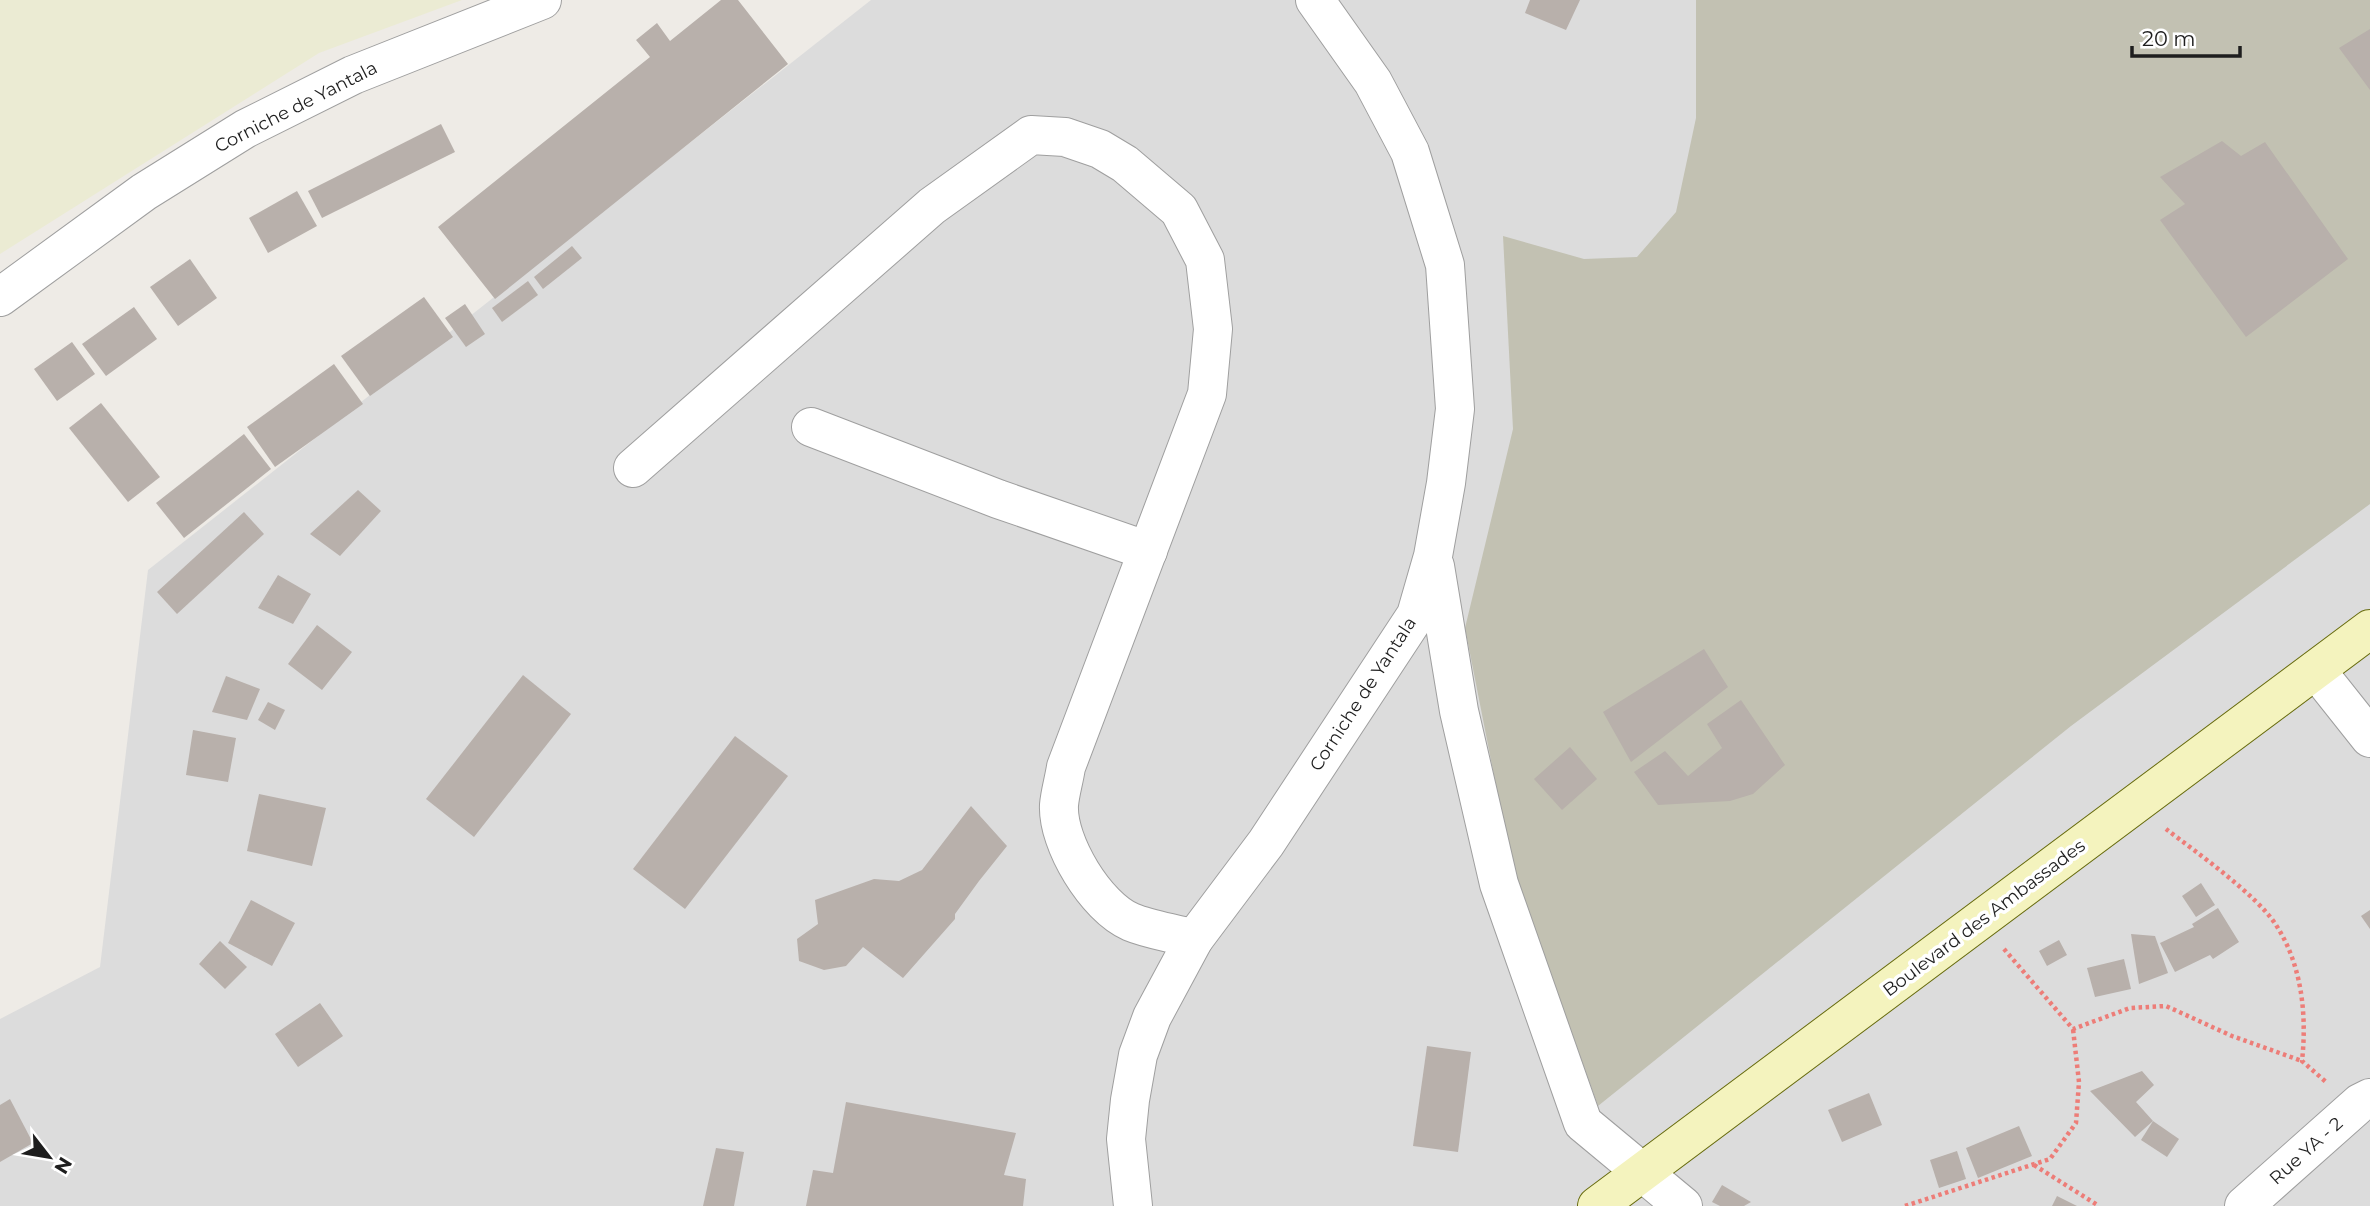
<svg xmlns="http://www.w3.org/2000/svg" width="2370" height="1206" font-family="Montserrat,sans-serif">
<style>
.residential{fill:#dcdcdc}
.construction{fill:#c2c1b2}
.farmland{fill:#ebebd3}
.building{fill:#b8b0ab}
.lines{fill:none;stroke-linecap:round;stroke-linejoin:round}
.street-casing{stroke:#9f9f9f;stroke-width:40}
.secondary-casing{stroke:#686c0f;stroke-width:40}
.path{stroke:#ed7d78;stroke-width:4.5;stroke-dasharray:3.5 3.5;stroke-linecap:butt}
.street{stroke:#fff;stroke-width:38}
.secondary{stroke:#f4f3be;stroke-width:38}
.labels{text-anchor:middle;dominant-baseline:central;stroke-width:7;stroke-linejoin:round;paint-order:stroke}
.street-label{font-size:18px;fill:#1e1e1e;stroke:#fff}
</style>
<rect width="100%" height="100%" fill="#eeebe6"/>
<!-- residential -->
<path class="residential" d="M871,0H2370V1206H0V1019L100,967L148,570Z"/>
<!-- construction -->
<path class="construction" d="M1696,0H2370V504L2071,726L1598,1106L1511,862L1465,628L1513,429L1503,236L1584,259L1637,257L1676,212L1696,118Z"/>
<!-- farmland -->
<path class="farmland" d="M0,0H462L319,53L0,254Z"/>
<!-- building -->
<g class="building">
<path d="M721,0H738L788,64L495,299L438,227L650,57L636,40L657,23L670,41Z"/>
<path d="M1530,0H1580L1566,30L1525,13Z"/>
<path d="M2370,29V90L2339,48Z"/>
<path d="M441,124L455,152L322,218L308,191Z"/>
<path d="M2222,141L2241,156L2265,142L2348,259L2246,337L2160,220L2185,204L2160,177Z"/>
<path d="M297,191L317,226L268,253L249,218Z"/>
<path d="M572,246L582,258L543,289L534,277Z"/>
<path d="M190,259L217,298L178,326L150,287Z"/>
<path d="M528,281L538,295L502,322L492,308Z"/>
<path d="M424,297L453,337L370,396L341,356Z"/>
<path d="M465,304L485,334L466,347L445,318Z"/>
<path d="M134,307L157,339L106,376L82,344Z"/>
<path d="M72,342L95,374L57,401L34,369Z"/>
<path d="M334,364L363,404L275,467L247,427Z"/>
<path d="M101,403L160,477L128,502L69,428Z"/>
<path d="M244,434L271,469L184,538L156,503Z"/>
<path d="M358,490L381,511L340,556L310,534Z"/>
<path d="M244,512L264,534L177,614L157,592Z"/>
<path d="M278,575L311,594L293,624L258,608Z"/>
<path d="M317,625L352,652L322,690L288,664Z"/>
<path d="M1704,649L1728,687L1631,762L1603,712Z"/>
<path d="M523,675L571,714L474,837L426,799Z"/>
<path d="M226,676L260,689L247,720L212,712Z"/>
<path d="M1741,700L1785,765L1753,794L1730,801L1658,805L1634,772L1665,751L1688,776L1722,748L1707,724Z"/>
<path d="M268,702L285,710L275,730L258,720Z"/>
<path d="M193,730L236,738L228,782L186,775Z"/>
<path d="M735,736L788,776L685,909L633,869Z"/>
<path d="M1570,747L1597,779L1562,810L1534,779Z"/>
<path d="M259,794L326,808L312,866L247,851Z"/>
<path d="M971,806L1007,846L979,881L955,914V919L903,978L863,947L846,966L824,970L799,961L797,939L818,924L815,900L874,879L899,881L922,870Z"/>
<path d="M2201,883L2215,905L2196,917L2182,896Z"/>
<path d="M251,900L295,923L272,966L228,943Z"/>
<path d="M2218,908L2239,942L2213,959L2210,955L2175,972L2160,943L2194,927L2192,924Z"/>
<path d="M2370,910V929L2361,916Z"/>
<path d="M2131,934L2155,936L2168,973L2139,984Z"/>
<path d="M2059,940L2067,955L2047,966L2039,951Z"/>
<path d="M220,941L247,967L225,989L199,964Z"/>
<path d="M2124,959L2131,989L2095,997L2087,968Z"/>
<path d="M320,1003L343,1036L298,1067L275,1034Z"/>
<path d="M1427,1046L1471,1052L1458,1152L1413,1146Z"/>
<path d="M2142,1071L2154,1085L2136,1102L2153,1121L2135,1137L2090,1091Z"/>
<path d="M1869,1093L1882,1125L1842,1142L1828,1110Z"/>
<path d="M10,1099L33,1143L0,1162V1105Z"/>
<path d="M846,1102L1016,1133L1004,1175L1026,1179L1023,1206H806L813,1170L833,1173Z"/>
<path d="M2153,1121L2179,1139L2167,1157L2141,1140Z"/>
<path d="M2019,1126L2032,1156L1978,1178L1966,1148Z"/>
<path d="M716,1148L744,1152L734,1206H703Z"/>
<path d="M1957,1151L1966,1179L1939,1188L1930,1160Z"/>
<path d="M1722,1185L1751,1202L1744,1206H1720L1712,1202Z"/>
<path d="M2057,1196L2077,1206H2052Z"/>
</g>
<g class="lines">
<!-- street casing -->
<g class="street-casing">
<g id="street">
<path d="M0,297L144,192L245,129L353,75L542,0"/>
<path d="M811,427L998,499L1148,551"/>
<path d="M633,468L932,206L1031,135L1065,137L1100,149L1125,164L1179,210L1205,260L1213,329L1207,394L1066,767C1064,780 1060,793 1059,805C1057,843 1096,907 1131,922C1150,930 1174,933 1194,939"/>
<path d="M1435,566L1459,711L1499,884L1583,1123L1683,1206"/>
<path d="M2316,670L2370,738"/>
<path d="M1133,1206L1126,1139L1130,1100L1138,1055L1152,1017L1194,939L1266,843L1416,615L1433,556L1446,483L1455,409L1445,265L1410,152L1373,82L1315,0"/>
<path d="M2244,1206L2360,1103L2370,1098"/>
</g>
</g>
<!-- secondary casing -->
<g class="secondary-casing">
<path id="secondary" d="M1597,1206L2370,629"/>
</g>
<!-- path -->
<g class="path">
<path d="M2166,829C2196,852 2257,895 2276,925C2302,965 2307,1015 2302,1061L2326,1082"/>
<path d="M2004,949L2073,1029L2130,1008L2166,1006L2232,1036L2302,1061"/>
<path d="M2034,1165L2099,1206"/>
<path d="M1905,1206L2050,1159L2076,1123L2079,1082L2073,1029"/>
</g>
<!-- street -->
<use href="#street" class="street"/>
<!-- secondary -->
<use href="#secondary" class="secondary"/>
</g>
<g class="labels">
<!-- street labels -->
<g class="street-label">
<text transform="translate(296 107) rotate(-27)">Corniche de Yantala</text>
<text transform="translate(1363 694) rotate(-57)">Corniche de Yantala</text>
<text transform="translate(1984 918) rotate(-37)">Boulevard des Ambassades</text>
<text transform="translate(2306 1151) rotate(-42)">Rue YA - 2</text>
</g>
</g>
<!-- north arrow -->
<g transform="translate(49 1157) rotate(121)" stroke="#ffffff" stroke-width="5" paint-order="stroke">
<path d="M0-5L12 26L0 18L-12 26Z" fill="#1e1e1e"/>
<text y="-10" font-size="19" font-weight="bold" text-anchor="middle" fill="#1e1e1e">N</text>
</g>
<!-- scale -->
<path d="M2132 46v10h108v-10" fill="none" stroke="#1e1e1e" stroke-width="3.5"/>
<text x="2142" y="46" font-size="21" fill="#1e1e1e" stroke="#ffffff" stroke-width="5" paint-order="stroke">20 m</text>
</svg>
